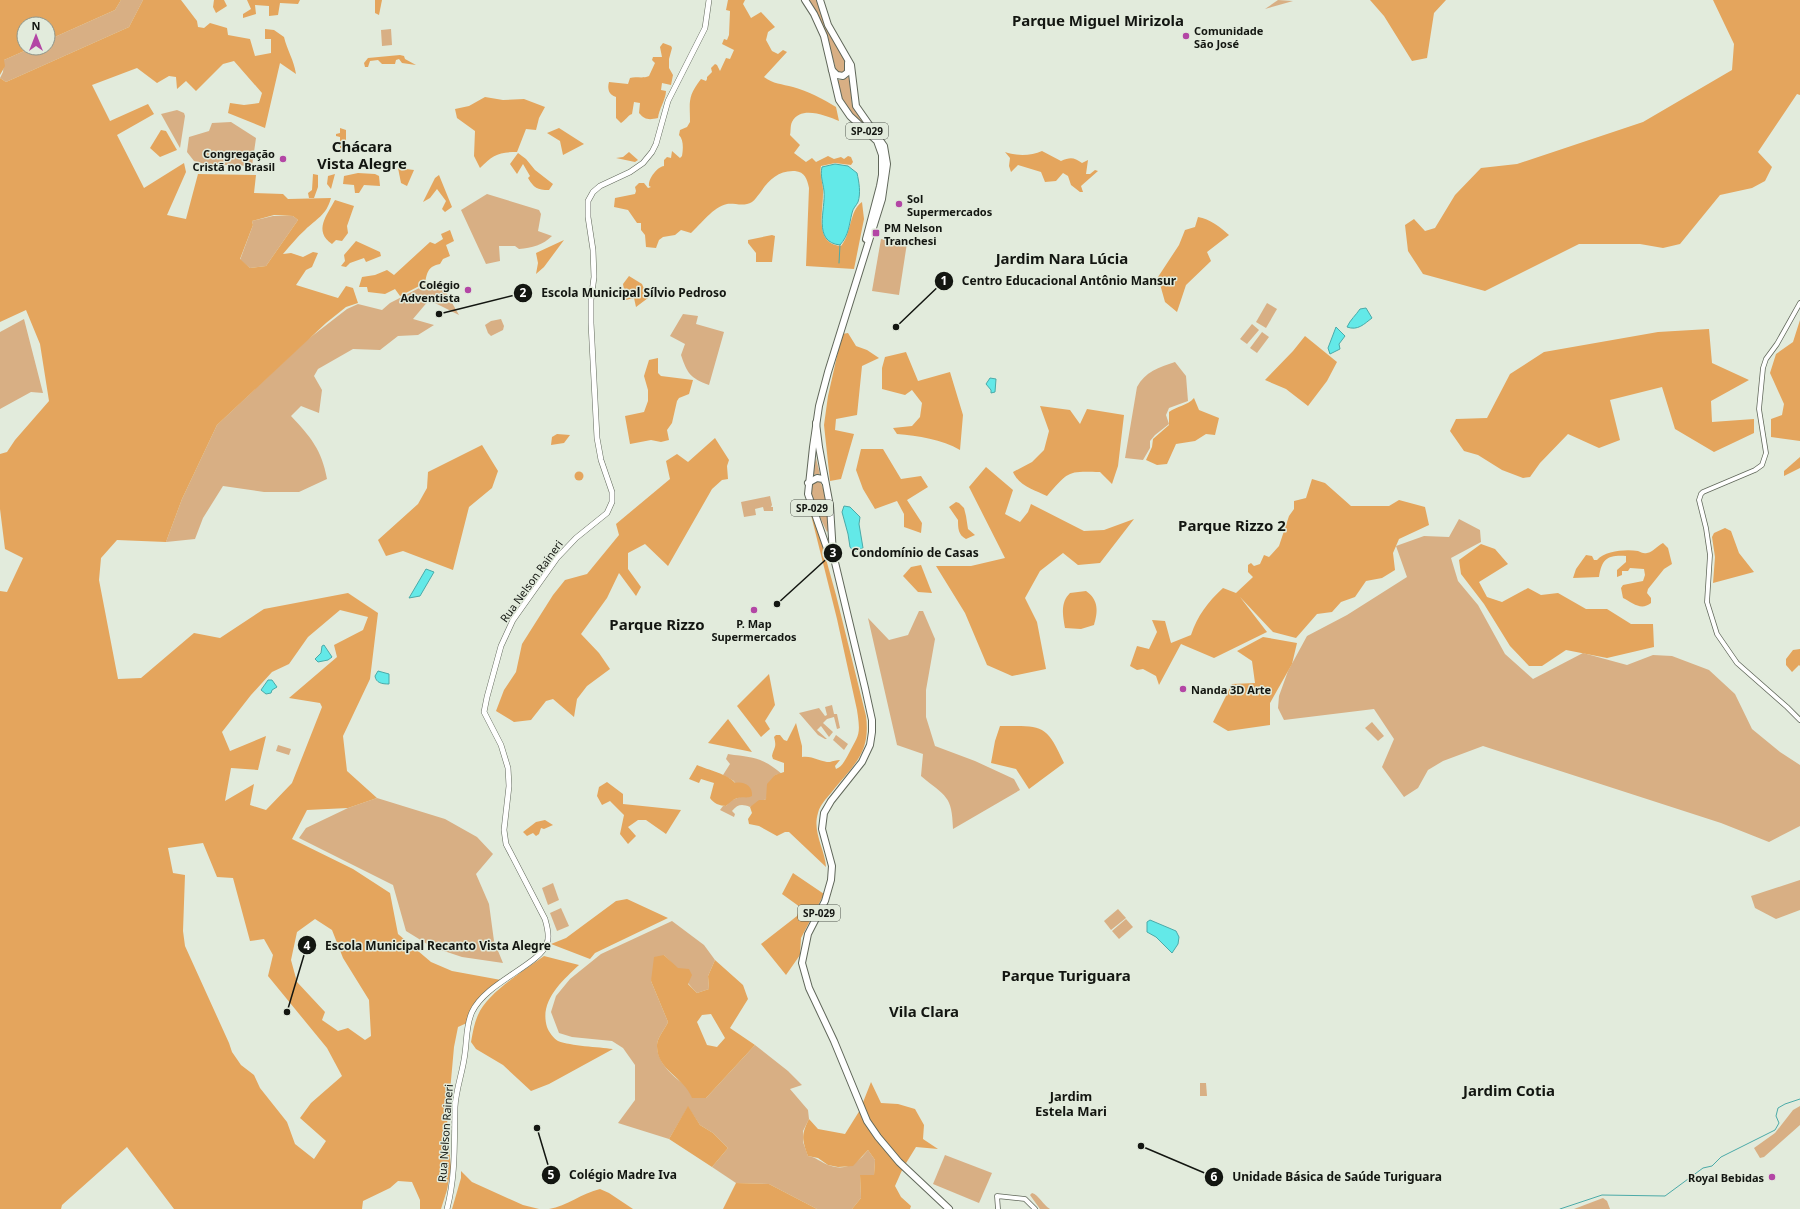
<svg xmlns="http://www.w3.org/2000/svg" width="1800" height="1209" font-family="'Noto Sans',sans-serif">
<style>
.green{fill:#d8af84}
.forest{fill:#e4a55d;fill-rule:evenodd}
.water{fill:#63e9e8;stroke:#4baaa8}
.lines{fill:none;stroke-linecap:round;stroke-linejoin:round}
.stream{stroke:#4baaa8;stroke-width:1}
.minor-casing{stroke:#60675a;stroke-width:5.5}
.major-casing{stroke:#60675a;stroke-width:6}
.highway-casing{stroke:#60675a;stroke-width:8}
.minor{stroke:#fff;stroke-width:4}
.major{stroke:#fff;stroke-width:5}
.highway{stroke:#fff;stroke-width:6}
.poi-dot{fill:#b346a5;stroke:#e2ebdc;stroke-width:1.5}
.labels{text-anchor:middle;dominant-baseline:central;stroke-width:3;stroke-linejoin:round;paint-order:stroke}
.shield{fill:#e2ebdc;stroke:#51564e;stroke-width:1}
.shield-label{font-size:10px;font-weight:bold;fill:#131611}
.poi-label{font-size:11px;font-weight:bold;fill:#131611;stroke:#e2ebdc;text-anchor:start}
.street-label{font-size:11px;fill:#131611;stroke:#e2ebdc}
.quarter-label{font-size:13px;font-weight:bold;fill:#131611;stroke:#e2ebdc}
.district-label{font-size:15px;font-weight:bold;fill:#131611;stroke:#e2ebdc}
.leader{fill:none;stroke:#131611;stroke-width:1.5}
.callout-dot{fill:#131611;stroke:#e2ebdc;stroke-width:1.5}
.mark-label{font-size:12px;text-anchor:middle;font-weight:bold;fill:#fff}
.callout-label{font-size:12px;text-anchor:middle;font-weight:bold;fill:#131611;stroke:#e2ebdc;stroke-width:3;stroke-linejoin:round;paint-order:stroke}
</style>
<rect width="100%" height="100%" fill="#e2ebdc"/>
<!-- green -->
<g class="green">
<path d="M121,0H143L129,27L6,82L0,78L3,72L4,60L31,48H48V40L115,10Z"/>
<path d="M808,0H818L828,29L845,59L846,64L845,72L839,73L836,70L826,33Z"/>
<path d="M1278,0L1293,1L1265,9Z"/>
<path d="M391,29L392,45L382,46L381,30Z"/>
<path d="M850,76L852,105L864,123C846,115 841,97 836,80H843Z"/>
<path d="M177,110L184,113L185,116L180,148L161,114Z"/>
<path d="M231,122L256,138L252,166L204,164L194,161L187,152L189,137L209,131L212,123Z"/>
<path d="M487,194L539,210L541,214L538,231L552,236C543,245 532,248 519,249L515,246H499L500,261L486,264L461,210Z"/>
<path d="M273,216H293L298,220L266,266L250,268L240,260L253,225L252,221Z"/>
<path d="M881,239L907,243L899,295L872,291Z"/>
<path d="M429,283L444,289L459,315L429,300L413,319L434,325L418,335L398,336L380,350L353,349L318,369L314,376L322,390L319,413L301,406L291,416C310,436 322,450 327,479L299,492H264L223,486L203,518L195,539L166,542L182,499L217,425L307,340L347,309L358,304L382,310L390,303Z"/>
<path d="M1267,303L1277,309L1266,328L1256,322Z"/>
<path d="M683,314L698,316L696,324L724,332L709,385C690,378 687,373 681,355L685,344L670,336Z"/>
<path d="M24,319L43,393L31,392L0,409V332Z"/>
<path d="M501,319L504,326L503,330L491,336L488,333L485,325L491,321Z"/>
<path d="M1252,324L1259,330L1247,344L1240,339Z"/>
<path d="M1262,332L1269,337L1257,353L1250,348Z"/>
<path d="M1175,362L1186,376L1188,401L1169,408L1166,415L1169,424L1155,435L1150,441V448L1143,460L1125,458L1137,387C1145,372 1159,367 1175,362Z"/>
<path d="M816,458L820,475L816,474L812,476Z"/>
<path d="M817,480L820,481L825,493L826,507L823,510L816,508L812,497V485Z"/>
<path d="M770,496L772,505L771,507H773V511H764L763,507L755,509L756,515L744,517L741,502Z"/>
<path d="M828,513V531L827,532L819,515Z"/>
<path d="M1459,519L1480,530L1481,542L1451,558L1458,581L1478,605L1505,654L1533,679L1583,653L1627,665L1653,655L1672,656L1709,670L1735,694L1752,729L1780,752L1800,765V826L1769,842L1721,823L1483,746L1443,761L1428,770L1418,788L1404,797L1382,767L1394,739L1374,709L1284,720L1278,708L1279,696L1288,671L1307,636L1347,615L1407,577L1396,546L1424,536L1449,537Z"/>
<path d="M919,611H923L935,639L926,690V717L935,746L975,761L1014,779L1020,790L953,829C952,795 946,797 921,776L923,754L897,745L868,618L889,640L908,635Z"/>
<path d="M832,705L834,714H837L840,728L837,729L834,717L827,719L823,723L833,732L829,737L821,726L817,730L827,739H825L818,735L799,713L819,708L825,716L827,715L825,707Z"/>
<path d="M1372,722L1384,736L1378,741L1365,728Z"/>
<path d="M836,735L848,744L844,750L833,740Z"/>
<path d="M278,745L291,749L289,755L276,751Z"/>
<path d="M728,754C754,758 760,756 782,774L775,775L766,799L750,807C742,804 738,804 732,811L735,814L734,817L720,810L723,806H726L730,801L740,797L734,781L723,775L730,764L726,759Z"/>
<path d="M377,798L445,819L477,837L493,854L476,874L489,904L494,941L503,963L462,957L432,947L406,931L393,885L299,838L306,828L348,808Z"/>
<path d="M1800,880V910L1776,919L1755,908L1751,896Z"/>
<path d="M553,883L559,900L548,905L542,888Z"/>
<path d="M561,908L569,926L557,931L550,913Z"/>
<path d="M1118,909L1126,918L1111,930L1104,921Z"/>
<path d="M1126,919L1133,927L1119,939L1112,931Z"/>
<path d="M672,921L704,945L715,960L708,976L709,989L697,993C685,981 677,967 664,955L651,981L668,1022C665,1029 657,1038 657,1045C656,1068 687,1088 706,1098L755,1045L788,1071L802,1085L790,1089L808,1110L809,1119L803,1131V1142L808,1156C818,1158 820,1162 828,1165C846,1172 858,1163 868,1150L875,1160L874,1175H860L861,1198L852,1209H817L769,1184L736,1183L712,1167L728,1148L713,1133L700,1125L688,1107L669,1139L618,1123L635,1100V1065L623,1048L612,1041L572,1037L559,1033L551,1012L556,996L570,979L601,954Z"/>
<path d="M1200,1083H1206L1207,1096H1200Z"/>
<path d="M1800,1106V1125L1764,1157L1760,1158L1754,1148L1775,1133L1793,1110Z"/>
<path d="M945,1155L992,1173L979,1203L933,1184Z"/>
<path d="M1032,1193C1039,1195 1043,1205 1050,1209H1040L1030,1195Z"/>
<path d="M1603,1198L1607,1201L1610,1209H1574Z"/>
</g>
<!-- forest -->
<g class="forest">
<path d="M0,0H121L115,10L48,40V24H24V48H31L4,60L5,66L0,75Z"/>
<path d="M143,0H181L197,21L198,27L204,28L210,23L227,28L228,35L250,39L255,56L271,53V39H265V29L274,30L284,37C287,50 294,60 296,74L280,63L265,128L228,113L230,103L244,105L259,103L262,93L234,61L223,64L196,91L186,81L177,89L176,77L169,76L157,83L137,68L92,85L110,121L148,104L154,114L117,135L144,188L184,163L186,172L167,215L186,219L198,174L256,175L254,193L283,194L288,199L331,198C326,216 317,218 305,230C297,237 290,246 283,254L291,253L303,257L313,252L318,253L312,267L306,270L296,285L338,298L346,286L353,288L358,303L346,307L326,323L217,425L182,499L166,542L117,540L101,558L99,580L118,679L141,678L194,633L220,638L264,609L348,593L378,613L370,679L343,736L347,771L377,798L348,808L307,810L292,839L353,869L390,893L398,934L431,962L452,971L501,980L482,997L469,1022L458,1027L454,1047L447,1125L451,1168L447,1190L441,1209H420V1200L412,1182L398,1181L390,1188L363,1201L362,1209H174L127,1147L62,1205L61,1209H0V591L7,592L23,558L5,549L0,509V454L7,452L15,440L49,401L40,344L26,310L0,322V78L6,82L129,27ZM274,215L293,216L298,220L266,266L250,268L240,259L253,225L252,221ZM340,610L368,617L363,630L334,645L337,657L289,698L320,703L322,707L292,783L266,810L250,805L254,784L225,801L231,768L258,770L266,736L230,751L222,732L251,695L272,672L289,664L308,637ZM203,843L217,877L233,878L250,941L264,939L273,955L268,976L327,1048L342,1076L311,1103L300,1118L326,1141L314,1159L295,1144L287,1122L260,1088L254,1075L241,1065L232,1052L229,1043L185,946L183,931L185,875L173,873L168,848ZM315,919L332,930L343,958L369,1000L371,1036L365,1040L348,1028L338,1031L322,1020L325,1012L297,982L291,960L297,932Z"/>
<path d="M214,0H224L227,6L216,13L213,7Z"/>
<path d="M247,0H300L298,4L280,3L278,15L269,16V6L255,5L256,14L243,18V14L251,9Z"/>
<path d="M375,0H382L379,15L375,13Z"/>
<path d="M728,0H745L743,4L751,18L761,12L775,27L768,32L766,40L772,51L778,54L783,50L787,52L764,77C773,84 782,84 793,87C808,91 823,99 836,107L839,121C826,116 801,105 792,122C790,126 791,132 790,135L800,145L794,153L806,162L812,158L816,162L828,156L834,159L841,157L844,159L848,156L851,157L853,162L851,165L835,163L821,166C819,176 824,184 823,194C823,212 814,244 841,246C852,233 849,211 862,202L864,219L854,269L806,266L809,188C807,179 805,172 795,171C778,170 768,181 760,193C757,196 755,200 752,202C744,207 735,203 727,204C713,207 701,224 691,233L681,230L675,235L663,237L659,240L656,248L646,247L645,235L641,230V223H637L628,210L614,207L615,198L635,194L636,191L635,187L639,183H644L648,188L651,187L649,186C648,179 657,167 664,166V160L667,157L671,158L672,151L680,158L682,156C683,150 684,140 679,135L680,130L687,127L690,122C690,102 687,97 701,79L706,81L707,79V77L712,72L711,68L715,64L717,65L720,71L726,58L730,59L734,50L722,44L724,39L727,40L729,35L730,11L726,10Z"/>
<path d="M1370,0H1446L1434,13L1427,58L1412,61L1384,16Z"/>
<path d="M1713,0H1800V95L1797,94L1758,152L1772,167L1765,181L1752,188L1720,195L1680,244L1663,248L1640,244H1579L1485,291L1423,274L1408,251L1405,225L1414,219L1425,231L1435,228L1455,195L1481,168L1517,164L1643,122L1732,70L1734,44Z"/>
<path d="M663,43L671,46L672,48L669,59V68L673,75L671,85L662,83L661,90L666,91C666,99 659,109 658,118C649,120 645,120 639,113L640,103L634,102L632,114C627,116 626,120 621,123L616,118V97C609,95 607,89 609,82L628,84L630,78C636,76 642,79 649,76L655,63L652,60L653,57H662L660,47Z"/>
<path d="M400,55L404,56L405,59L416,65L402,63L399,59L396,60L395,64H382L378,60L370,61L368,67H365L364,63L368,58Z"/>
<path d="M485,97L503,100L524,99L545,107L539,118L536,130L526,129L517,152C498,152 493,155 480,168L474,156L475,131L457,118L455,109L469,106Z"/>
<path d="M340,128L346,130V149L340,148V137L336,136V134L340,133Z"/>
<path d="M559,128L584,144L563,155L560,141L547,133Z"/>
<path d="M161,130L166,131L177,150L160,157L150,148Z"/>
<path d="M1042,151L1061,161C1070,157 1074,157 1082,163L1088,160L1086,174H1090L1095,170L1098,171L1081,186L1083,192H1080L1071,185L1068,176L1063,173L1056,181L1045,182L1041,172L1018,165L1011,172L1009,166L1010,158L1005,152C1016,156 1031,156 1042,151Z"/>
<path d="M629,152L638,160L635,162L616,158L623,157Z"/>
<path d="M518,153L526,159L535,170L553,184L549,190C537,190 534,188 528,178L530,176L523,164L517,174L510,164Z"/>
<path d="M398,168L414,170L407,186L401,183Z"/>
<path d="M358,173L375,174L379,176L380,186L364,185L359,193H355L354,185L343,184L344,176Z"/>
<path d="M313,174L318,175V187L314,198H309L308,193L312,190Z"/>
<path d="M335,174L331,189L327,184L328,176Z"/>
<path d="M439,175L452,207L445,212L442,209L446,201L437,189L430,198L423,202L435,178Z"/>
<path d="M335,200L354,206L347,226L348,233L342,241L336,240L332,244C313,231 327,215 335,200Z"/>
<path d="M1198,217C1210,219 1220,227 1229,235L1207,252L1211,261L1186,285L1177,312L1165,302L1158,277L1179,245L1185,230L1195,227Z"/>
<path d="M450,230L454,241L446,245L450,256L443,259L440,264C428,266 427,273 425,283L400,296L395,289L385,294L368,292L367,287H359L362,277L375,275L387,270L394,275L430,242L435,244L443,239L441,234Z"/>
<path d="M772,235L775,236L772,262H756V253L748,243V240Z"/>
<path d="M564,240L544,267L536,274L538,263L536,253Z"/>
<path d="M356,241L380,252L381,256L366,262L364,258L350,263L346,267L341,266L345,261L344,255Z"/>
<path d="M629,276L642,284L648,298L636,307L634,298L626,300L623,284Z"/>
<path d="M1800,320V441L1771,437V419L1782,415L1784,404L1770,373L1776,354L1793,342Z"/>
<path d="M1709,329L1712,363L1749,380L1711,401L1712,422L1754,419V433L1714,452L1675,429L1662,387L1610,400L1620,440L1599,448L1568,434L1540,463L1530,477L1523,478L1502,470L1478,455L1464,451L1450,431L1456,419L1487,418L1510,374L1544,352L1658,332Z"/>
<path d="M848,333L856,346L867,350L879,358L862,366L857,415L836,419L835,430L854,434L841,479L830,481L824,425L828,396L842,334Z"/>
<path d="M1305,336L1337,362L1327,381L1308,406L1286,389L1265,380L1293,351Z"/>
<path d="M906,352L918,381L950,372L963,415L960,450C942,439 918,436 897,434L893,428L912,426L920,417L922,403L912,390L905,395L882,389V368L885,357Z"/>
<path d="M658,358V373L661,376L693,380L689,394L679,398L677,401L672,423L667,430L669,440L661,442L651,440L630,444L625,416L644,412L648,401V390L644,376L649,360Z"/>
<path d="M1194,398L1199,410L1219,418L1215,435L1206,434L1195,441L1176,444L1167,464L1157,465L1146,460L1152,447L1153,439L1169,425V412C1177,406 1187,406 1194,398Z"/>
<path d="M1040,406L1070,410L1080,424L1087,409L1124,415L1118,466L1112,484L1100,472C1067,471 1069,471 1047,496C1035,490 1019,486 1013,472L1032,462L1044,450L1049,431Z"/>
<path d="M557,434L570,435L564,443L551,445L552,437Z"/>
<path d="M715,438L729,460L727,466L728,479L722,480L712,489L668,566L645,544L628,553V569L641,587L636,596L619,573L607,598L581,634L599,653L610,669L587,686L577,699L574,717L553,699L546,701L531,720L514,722L496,711L504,690L516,672L522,644L553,595L565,580L587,574L619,535L616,524L670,479L666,461L677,454L688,462Z"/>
<path d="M482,445L498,471L492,488L469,507L453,570L403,551L386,556L378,540L418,504L427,488L428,472Z"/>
<path d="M861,449H883L901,479L921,476L928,487L907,500L922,523L921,533L904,527V514L897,501L875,509L863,489L856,470Z"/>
<path d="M1800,457V468L1784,476V471Z"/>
<path d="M986,467L1013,490L1005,514L1020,522L1028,512L1031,504L1084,531L1104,530L1134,519L1100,563L1078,565L1063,553L1040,571L1025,598L1037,622L1046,669L1012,676L987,665L965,613L936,566H971L1005,558L969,487Z"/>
<circle cx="579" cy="476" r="4.5"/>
<path d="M1312,479L1325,483L1351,506H1389L1399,500L1425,507L1429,525L1399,539L1393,553L1395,570L1382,578L1366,581L1355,597L1341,602L1332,612L1317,614L1296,638L1273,632L1240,597L1267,632L1214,658L1181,644L1159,685L1156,676L1143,669L1137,670L1130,666L1137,646L1149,649L1157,632L1152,620L1165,621L1171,643L1191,635C1198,615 1207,603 1223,588L1236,593L1253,577L1248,572V565L1251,563L1254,566L1260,564L1264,555L1269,557L1279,546L1289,516L1294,509V501L1306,498Z"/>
<path d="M956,502L959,503L964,508L966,516L968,529L975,535L966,539C958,535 958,528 958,520L949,507Z"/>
<path d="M810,511L821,541L836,595L866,716C871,754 853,765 831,793C826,799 820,805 818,813C812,832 825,849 826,867L789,832H785L777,836L759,826L749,824L748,819L752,813L750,807L759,800H764L766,799L767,784L775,775L784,772V763L773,759L772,756C774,747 777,748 774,737L776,735H780L784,740L787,741L796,723L802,746V757C811,755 821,762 830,762C833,761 836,760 840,760L835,766L836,769C842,767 845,760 848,755C859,734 861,736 857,710L837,619Z"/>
<path d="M1725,528L1731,531L1739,553L1754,572L1713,583L1715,557L1712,537L1714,533Z"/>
<path d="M1663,543L1668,548L1672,564L1664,569L1648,589L1647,593L1651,598V603C1641,611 1633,603 1623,598L1621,588L1623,585L1643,581L1645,575L1644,569L1630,568L1628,571H1622V575L1617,577V570L1626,562V556C1608,555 1602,558 1599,577L1573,578L1576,569L1586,555L1592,556L1594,560H1597C1605,551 1625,549 1638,551C1641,552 1643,554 1647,553C1653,552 1657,546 1663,543Z"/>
<path d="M1481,544L1495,549L1508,564L1479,582L1487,597L1502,602L1528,588L1541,595L1558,593L1586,609H1607L1631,624H1653L1654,647L1607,658L1566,650L1542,666H1529L1510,646L1484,604L1461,574L1459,560Z"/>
<path d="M921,565L932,593L918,592L903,576L911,567Z"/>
<path d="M1086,591C1099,600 1098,612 1094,625L1081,629L1065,628C1063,615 1060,603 1070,593Z"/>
<path d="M1263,637L1297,643L1292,664L1270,703V725L1228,731L1213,722L1232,684L1255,683L1252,661L1237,651Z"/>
<path d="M1800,649V666L1799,665L1792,672L1786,665V659L1793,650Z"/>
<path d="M769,674L775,705L765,721L770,729L761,737L737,706Z"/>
<path d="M728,719L752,752L708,743Z"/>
<path d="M1000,726C1042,726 1046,723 1064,763L1029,789L1016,769L991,763L995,741Z"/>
<path d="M697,765C708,770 728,774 735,783C744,781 753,786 752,796C746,799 743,796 738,798C733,799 729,803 726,806C720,806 713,803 710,798L714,783L701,779L699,783L689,779Z"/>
<path d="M607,782L623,794V804L681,810L666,834L646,820H638L628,827L636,836L628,844L620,834L624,815L610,801L602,805L597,796L599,787Z"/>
<path d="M545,820L553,825L544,829L541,828L539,834L536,836L533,833L527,836L523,832L536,822Z"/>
<path d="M793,873L824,894L801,938L800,955L786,975L761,944L797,916L800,907L782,894Z"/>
<path d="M627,899L668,918L595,953L590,959L551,944L566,938L616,901Z"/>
<path d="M664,955L678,968L689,969L692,975L688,984L697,993L709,989L708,976L715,960L743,985L748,999L730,1028L755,1045L706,1098H692C684,1077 656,1070 657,1045C657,1038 665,1029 668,1022L651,981L654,957ZM711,1014L725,1038L717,1047L707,1045L697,1022L702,1015Z"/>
<path d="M544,956L579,965C562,981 539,1001 547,1027C549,1032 553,1038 558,1041C571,1046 598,1047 613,1049L549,1084L531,1091L503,1065L476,1049L471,1042C473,1032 474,1024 478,1015C488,992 524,971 544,956Z"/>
<path d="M871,1082L881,1103L898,1104L915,1109L924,1125L923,1139L938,1149L916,1147L903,1168L895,1186L901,1197L911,1206L910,1209H852L861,1198L860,1175H874L875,1160L868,1150L853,1166L838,1167L828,1165L818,1158L808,1156C802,1139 801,1135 809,1119L818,1129L845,1134L860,1110Z"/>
<path d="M688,1106L700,1125L713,1133L728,1148L712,1167L669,1139Z"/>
<path d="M461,1171L472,1182L523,1205L539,1209H452L461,1178Z"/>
<path d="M736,1183L769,1184L817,1209H723Z"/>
<path d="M600,1189L609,1193L633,1209H549C567,1206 582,1193 600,1189Z"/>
</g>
<!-- water -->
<g class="water">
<path d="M835,164L848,166L857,173C859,182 861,193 858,202C856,206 853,208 852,213C849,225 849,235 840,245C812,242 826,209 824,191C823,182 820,176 822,167Z"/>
<path d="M1366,308L1372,318C1364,324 1358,331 1347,327C1350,320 1356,315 1360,309Z"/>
<path d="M1336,327L1345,336L1339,344L1340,349L1330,354L1328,348Z"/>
<path d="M990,378L996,379L995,392L991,393V390L986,384Z"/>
<path d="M844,506L850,507L860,517L859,524L863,548L854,552L850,547L848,534L842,512Z"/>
<path d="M426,569L434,572L420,596L409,598Z"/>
<path d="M324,645L332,657L328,660L318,662L315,659L321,653L322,646Z"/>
<path d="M378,671L389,674V684C382,684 376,683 375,676Z"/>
<path d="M268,680H272L277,687L272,690L271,693L266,694L261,690Z"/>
<path d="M1150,920L1176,931L1179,937L1178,944L1172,953L1156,937L1147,932V922Z"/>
</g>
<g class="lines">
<!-- stream -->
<g class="stream">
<path d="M839,263L840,245"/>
<path d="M1560,1209L1602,1195L1665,1196L1703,1168L1712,1166L1721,1157L1775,1130L1779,1123L1776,1116L1778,1108L1785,1104L1800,1099"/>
</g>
<!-- minor casing -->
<g class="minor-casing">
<g id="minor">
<path d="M1800,303L1777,344L1766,359L1763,368L1759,409L1766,453L1762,465L1755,470L1703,492L1701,494L1699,500L1706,528L1710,555L1707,602L1717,634L1737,663L1787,707L1800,720"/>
<path d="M998,1209L997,1196L1025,1199L1035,1209"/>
</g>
</g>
<!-- major casing -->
<g class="major-casing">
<path id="major" d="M447,1209C456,1174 454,1142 455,1107C456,1088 463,1072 465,1053C467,1039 466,1025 472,1012C486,982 540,965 547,943C550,936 547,926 545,919L506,844L504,830L509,786L508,768L501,745L484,712L487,697L501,646L513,620L557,558L576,538L607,513L612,502V492L601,460L597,438L591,323V300L594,277L593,250L588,217V201L593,192L600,186L630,172L643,163L652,152L656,144L668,101L705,28L709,0"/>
</g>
<!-- highway casing -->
<g class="highway-casing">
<g id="highway">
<path d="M805,0L814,14L824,36L839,100L850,116L877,141L882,155V175L880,186L866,239"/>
<path d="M820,0L828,25L851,65L856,106L884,146L887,164L882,199L828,372L819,406L813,447L808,494L830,557"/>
<path d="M832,70L837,75L843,76L848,72V63"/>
<path d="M816,423L819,447L830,506L833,554L865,688L872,720V732L870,745L862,762L831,801L824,813L822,829L832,866L831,880L825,901L808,934L802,963L809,988L834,1041L867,1121L878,1137L899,1162L949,1209"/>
<path d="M808,483L817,478L823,479L825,482"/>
<path d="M812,508L819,512L830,511"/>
</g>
</g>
<!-- minor -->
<use href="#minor" class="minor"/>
<!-- major -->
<use href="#major" class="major"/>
<!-- highway -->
<use href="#highway" class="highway"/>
</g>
<!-- markers -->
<g class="poi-dot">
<circle cx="1186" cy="36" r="4"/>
<circle cx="283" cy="159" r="4"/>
<circle cx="899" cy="204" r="4"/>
<rect x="872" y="229" width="8" height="8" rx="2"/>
<circle cx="468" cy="290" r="4"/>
<circle cx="754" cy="610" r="4"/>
<circle cx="1183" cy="689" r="4"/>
<circle cx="1772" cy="1177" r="4"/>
</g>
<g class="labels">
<!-- shield labels -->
<g class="shield">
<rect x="846" y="123" width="42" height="16" rx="3"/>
<rect x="791" y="500" width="42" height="16" rx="3"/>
<rect x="798" y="905" width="42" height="16" rx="3"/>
</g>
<g class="shield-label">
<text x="867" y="131">SP-029</text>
<text x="812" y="508">SP-029</text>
<text x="819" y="913">SP-029</text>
</g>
<!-- poi labels -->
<g class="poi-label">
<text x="1194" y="30">Comunidade<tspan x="1194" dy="13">São José</tspan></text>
<text x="275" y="153" text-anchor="end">Congregação<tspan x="275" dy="13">Cristã no Brasil</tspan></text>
<text x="907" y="198">Sol<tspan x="907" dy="13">Supermercados</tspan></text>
<text x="884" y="227">PM Nelson<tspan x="884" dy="13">Tranchesi</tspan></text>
<text x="460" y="284" text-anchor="end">Colégio<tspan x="460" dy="13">Adventista</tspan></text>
<text x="754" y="623" text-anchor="middle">P. Map<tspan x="754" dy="13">Supermercados</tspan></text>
<text x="1191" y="689">Nanda 3D Arte</text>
<text x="1764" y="1177" text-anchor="end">Royal Bebidas</text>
</g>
<!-- street labels -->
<g class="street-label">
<text transform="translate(531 581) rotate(-54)">Rua Nelson Raineri</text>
<text transform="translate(445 1133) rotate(-86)">Rua Nelson Raineri</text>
</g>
<!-- quarter labels -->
<g class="quarter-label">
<text x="1071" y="1096">Jardim<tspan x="1071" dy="15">Estela Mari</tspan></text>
</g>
<!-- district labels -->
<g class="district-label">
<text x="1098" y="20">Parque Miguel Mirizola</text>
<text x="362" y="146">Chácara<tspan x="362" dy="17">Vista Alegre</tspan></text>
<text x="1062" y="258">Jardim Nara Lúcia</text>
<text x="1232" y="525">Parque Rizzo 2</text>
<text x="657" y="624">Parque Rizzo</text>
<text x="1066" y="975">Parque Turiguara</text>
<text x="924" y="1011">Vila Clara</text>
<text x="1509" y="1090">Jardim Cotia</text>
</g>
</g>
<!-- callouts -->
<path class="leader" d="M896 327L944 281M439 314L523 293M777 604L833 553M287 1012L307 945M537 1128L551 1175M1141 1146L1214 1177"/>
<g class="callout-dot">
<circle cx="896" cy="327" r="4"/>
<circle cx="439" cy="314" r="4"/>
<circle cx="777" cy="604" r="4"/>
<circle cx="287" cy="1012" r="4"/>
<circle cx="537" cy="1128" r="4"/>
<circle cx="1141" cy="1146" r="4"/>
<circle cx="944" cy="281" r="10"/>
<circle cx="523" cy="293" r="10"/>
<circle cx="833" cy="553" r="10"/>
<circle cx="307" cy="945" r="10"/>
<circle cx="551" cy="1175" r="10"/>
<circle cx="1214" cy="1177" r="10"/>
</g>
<g class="mark-label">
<text x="944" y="285">1</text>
<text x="523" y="297">2</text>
<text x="833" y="557">3</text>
<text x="307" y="950">4</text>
<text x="551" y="1179">5</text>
<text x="1214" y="1181">6</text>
</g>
<g class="callout-label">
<text x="1069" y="285">Centro Educacional Antônio Mansur</text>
<text x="634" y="297">Escola Municipal Sílvio Pedroso</text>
<text x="915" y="557">Condomínio de Casas</text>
<text x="438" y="950">Escola Municipal Recanto Vista Alegre</text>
<text x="623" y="1179">Colégio Madre Iva</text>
<text x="1337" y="1181">Unidade Básica de Saúde Turiguara</text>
</g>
<!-- north arrow -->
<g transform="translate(36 36)"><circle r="19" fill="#e2ebdc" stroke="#8f968b"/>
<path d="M0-3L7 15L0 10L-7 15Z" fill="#b346a5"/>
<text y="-6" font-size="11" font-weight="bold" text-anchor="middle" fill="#131611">N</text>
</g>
</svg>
